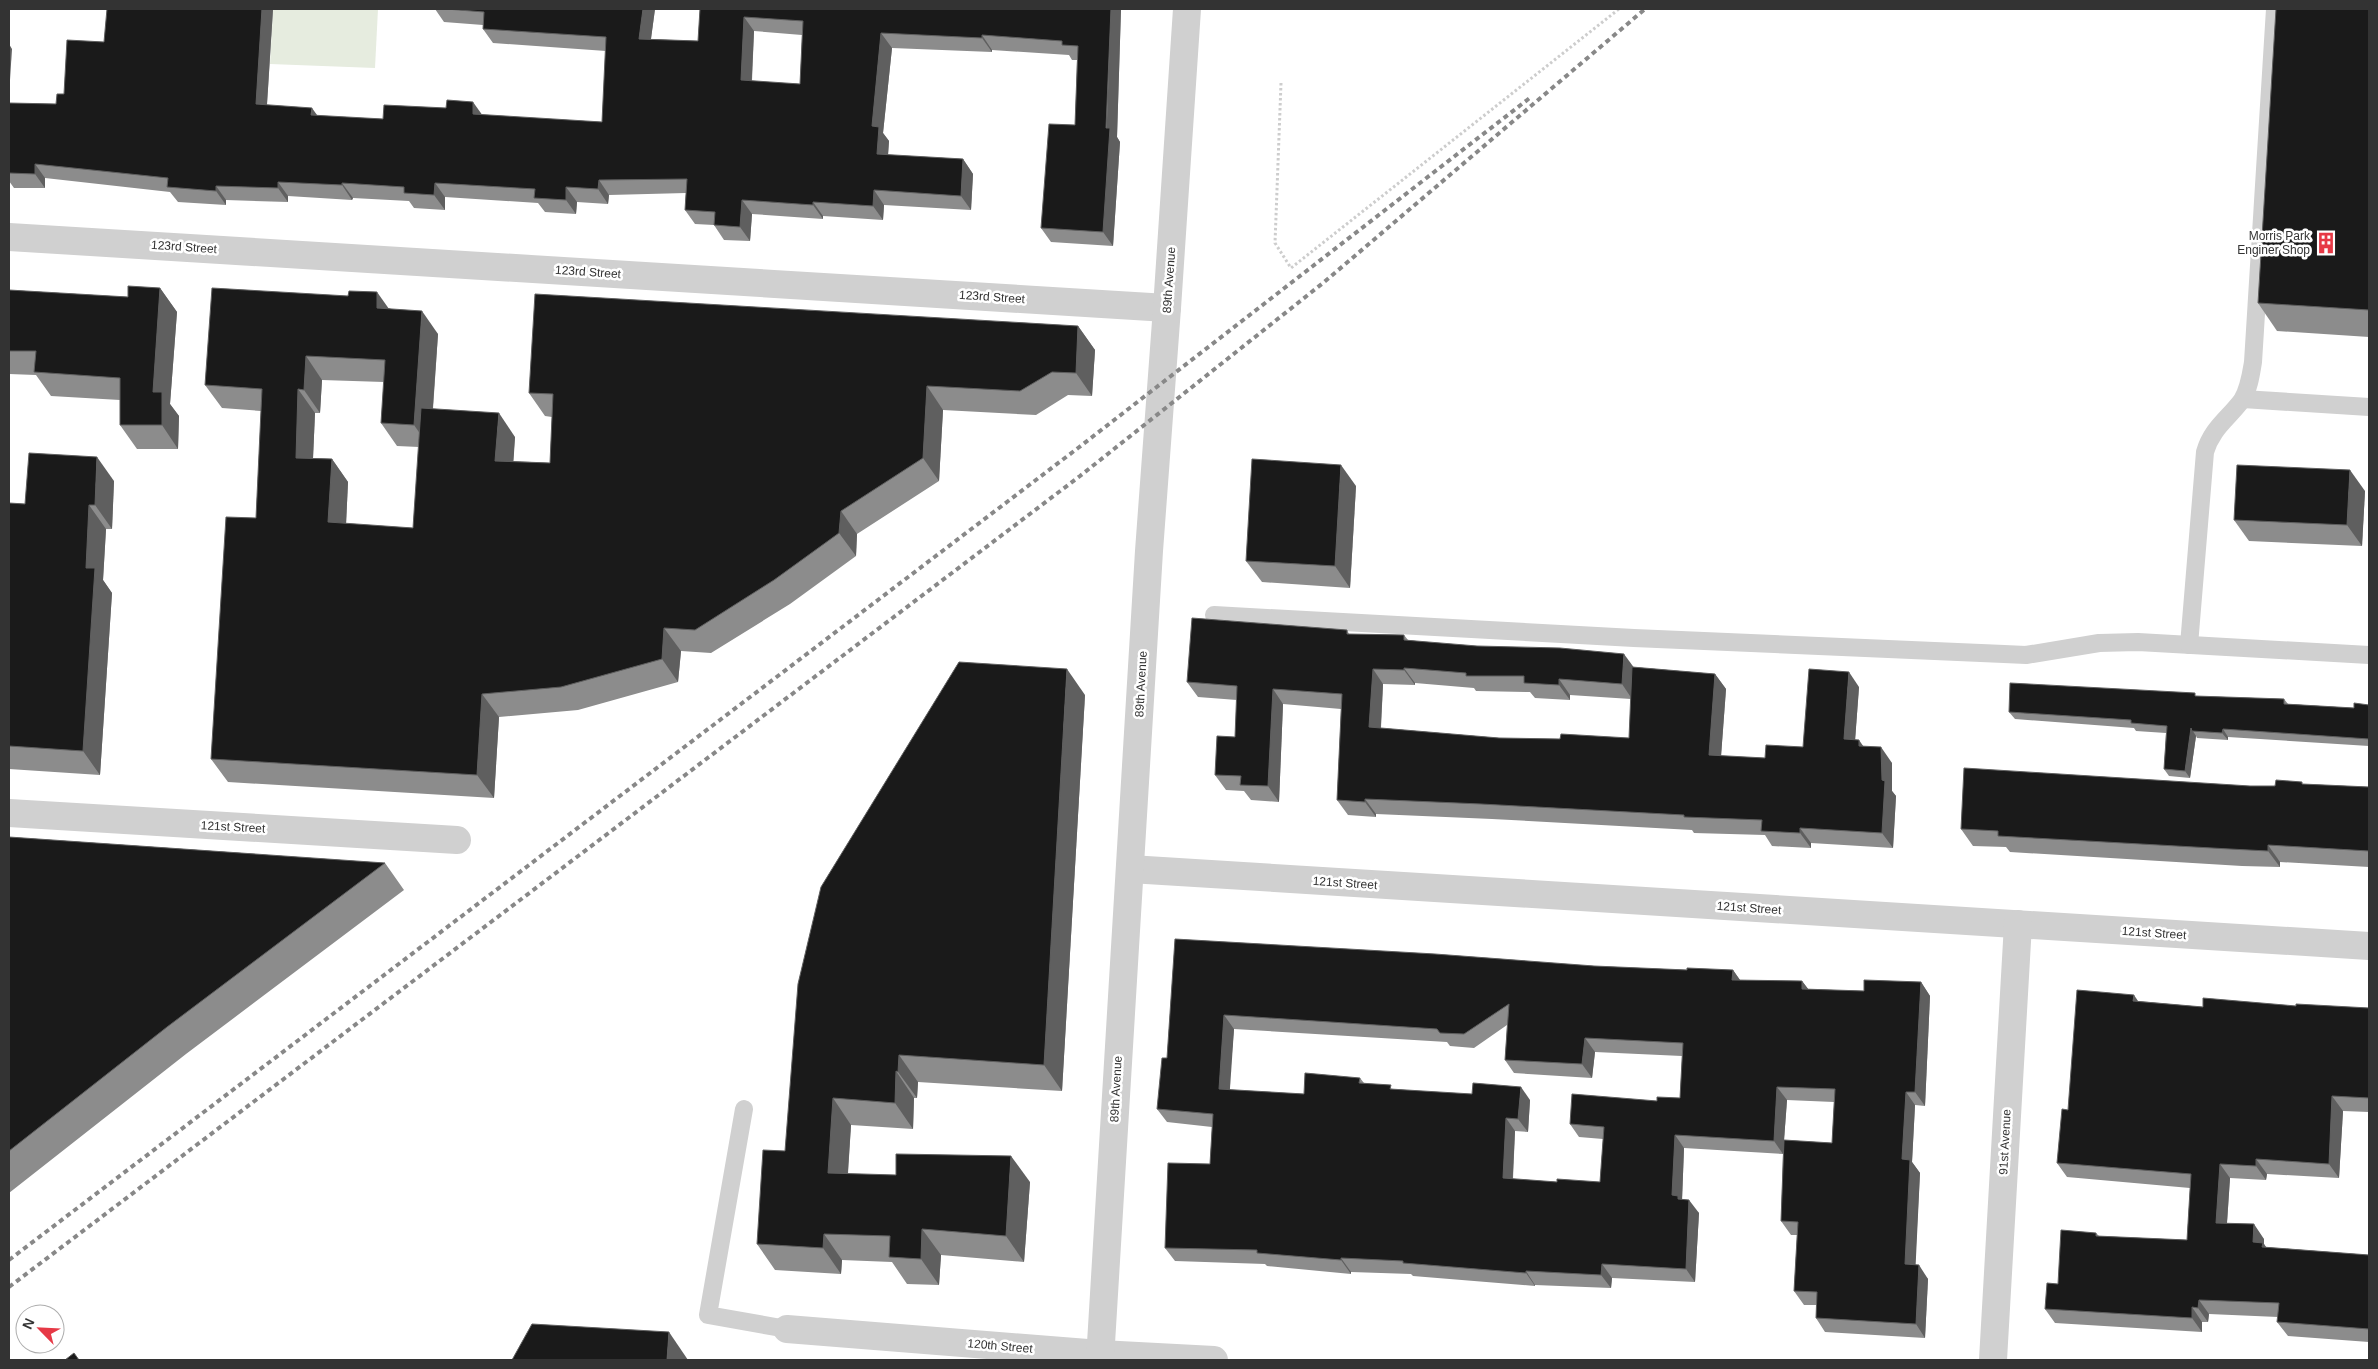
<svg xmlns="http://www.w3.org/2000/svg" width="2378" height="1369" font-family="Helvetica,sans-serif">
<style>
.green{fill:#e6ecdf}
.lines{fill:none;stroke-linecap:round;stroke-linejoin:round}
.path{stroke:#cdcdcd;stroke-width:3;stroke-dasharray:2.5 2.5;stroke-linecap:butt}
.lane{stroke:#d0d0d0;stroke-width:18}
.street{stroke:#d0d0d0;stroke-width:28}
.rail{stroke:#888;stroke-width:4;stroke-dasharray:5 4;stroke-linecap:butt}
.wall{fill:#8c8c8c;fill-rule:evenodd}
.shaded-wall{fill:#5f5f5f}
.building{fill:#1a1a1a;stroke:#5f5f5f;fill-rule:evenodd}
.labels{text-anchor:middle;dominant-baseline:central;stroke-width:5;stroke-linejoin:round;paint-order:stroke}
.poi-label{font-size:12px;fill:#333;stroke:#fff;text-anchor:end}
.street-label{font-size:12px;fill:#333;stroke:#fff}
</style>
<rect width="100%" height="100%" fill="#fff"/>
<!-- green -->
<path class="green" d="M273,9H378L375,68L270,64Z"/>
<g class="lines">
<!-- path -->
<path class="path" d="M1281,83L1275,243L1291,268L1619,9"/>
<!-- lane -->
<g class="lane">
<path d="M2243,399L2369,407"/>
<path d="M1214,615L1634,638L2004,654L2026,655L2099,643L2138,642L2369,655"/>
<path d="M2189,645L2205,452C2212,428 2228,419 2242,400C2249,389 2251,374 2253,362L2275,9"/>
<path d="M744,1109L708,1315L787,1329"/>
</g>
<!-- street -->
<g class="street">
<path d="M9,237L1167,308"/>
<path d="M9,813L457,840"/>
<path d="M1130,869L2369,946"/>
<path d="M787,1329L1100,1354L1214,1360"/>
<path d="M1100,1360L1149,551L1167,308L1187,9"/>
<path d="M1993,1360L2018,924"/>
</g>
<!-- rail -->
<g class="rail">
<path d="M9,1260L1078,448L1531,97"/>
<path d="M9,1287L1080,476L1323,283L1645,9"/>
</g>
</g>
<!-- wall -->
<g class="wall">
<path d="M273,9L267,105L317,116L383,119L482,115L602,122L606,51L493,43L483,29V25L444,22L435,9H655L651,39L698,41L700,9H1121L1117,137L1120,142L1113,246L1051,242L1041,228L1075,125L1077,60H1072L1069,55L992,50V52L892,48L883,133L889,141L888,155L963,159L973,174L971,210L884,205L883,220L823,216V219L752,214L750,241L724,240L714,225L695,224L685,210L686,193L609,195L608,204L577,202L576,214L545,212L538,203L445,197V210L414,208L409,201L353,198L352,200L288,196V202L226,200V205L178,202L170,192L45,178V188H14L9,181V103L56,104L104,42ZM754,31L802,35L800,84L752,81Z"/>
<path d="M2369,9V337L2277,331L2258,303Z"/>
<path d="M160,288L177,312L170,404L179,416L178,449H137L120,425V400L51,396L36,375L9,374V290L128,297Z"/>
<path d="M389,308L438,334L433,409L515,437L513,461L550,463L552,417L545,416L529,393L1078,326L1095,350L1092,396L1068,395L1036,415L943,410L939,481L857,534L856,556L790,604L711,653L681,651L678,682L578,710L499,717L494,798L228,782L211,759L256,518L261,411L222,408L205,385ZM322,380L384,382L381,423L397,446L419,447L413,528L346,524L348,482L332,459L313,458L315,413H320Z"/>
<path d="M114,481L112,529H106L103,580L112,593L100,775L9,769V503L25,504Z"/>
<path d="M1356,486L1350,588L1262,582L1246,561Z"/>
<path d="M2365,491L2362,546L2249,541L2234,520Z"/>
<path d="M1347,630L1349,634L1404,635L1408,640L1633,667L1715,674L1726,689L1721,756L1765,758L1803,747L1859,687L1855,740L1863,746L1892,763V791L1896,796L1893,848L1811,843V848L1772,846L1765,835L1694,833L1692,830L1492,819L1376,814V817L1348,815L1337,800L1341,709L1283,704L1279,802L1251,800L1244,791L1226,790L1215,775L1235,737L1237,700L1198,697L1187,682ZM1415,683L1474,688L1476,691L1530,692L1535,698L1570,700V695L1631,699L1629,738L1560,739L1499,738L1381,728L1383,684L1415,685Z"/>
<path d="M1085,695L1062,1091L918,1082L917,1098H914L913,1129L851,1125L848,1174L1030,1182L1024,1262L941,1255L939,1285L907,1284L892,1262L842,1260L841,1274L775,1270L757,1244L785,1151Z"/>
<path d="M2198,696L2284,699L2288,704L2354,708L2369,705V746L2228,737V740L2197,738L2196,736L2190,778L2169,776L2164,769L2166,733L2136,731L2134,728L2015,719L2009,712Z"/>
<path d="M2304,784L2369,787V867L2280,862V867L2242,866L2010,852L2006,847L1973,846L1961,829L2250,786H2275Z"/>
<path d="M9,837L385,863L404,890L186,1054L9,1193Z"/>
<path d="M1175,939L1594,966L1687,970H1733L1740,980L1802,981L1808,989L1864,991L1921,982L1930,996L1925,1106L1915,1105L1912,1162L1920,1173L1915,1265L1928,1279L1925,1338L1825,1332L1816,1318V1305H1804L1794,1291L1797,1235H1791L1781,1221L1783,1154L1684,1148L1682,1199L1699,1213L1695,1282L1612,1278L1611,1288L1535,1285V1286L1413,1276L1411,1274L1351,1272V1274L1267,1266L1265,1264L1175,1261L1165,1248L1210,1164L1212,1127L1167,1122L1157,1109L1167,1058ZM1507,1025L1505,1060L1514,1073L1592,1078L1595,1052L1682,1056L1680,1098L1657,1101L1570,1124L1579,1137L1603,1139L1600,1182H1557L1513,1179L1515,1131L1528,1132L1530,1100L1393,1089L1364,1083L1360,1078L1304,1094L1229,1090L1234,1029L1447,1042L1450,1046L1474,1048ZM1787,1100L1834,1102L1832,1143L1784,1140Z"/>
<path d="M2138,1001L2203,1007L2296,1006L2369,1008V1112L2343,1111L2339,1178L2267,1174L2266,1180L2230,1178L2227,1223L2264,1239V1244L2266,1247L2369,1255V1342L2288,1336L2277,1322L2278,1317L2209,1314L2208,1322H2202V1332L2055,1323L2045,1309L2058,1284L2096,1233L2099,1236L2187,1240L2190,1188L2067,1177L2057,1163L2068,1110Z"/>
</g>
<!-- shaded-wall -->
<g class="shaded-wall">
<path d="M262,9H273L266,119L256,104Z"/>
<path d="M643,9H655L649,53L639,39Z"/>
<path d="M1111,9H1121L1117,137L1120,142L1113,246L1103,232Z"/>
<path d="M744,17L754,31L751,95L741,80Z"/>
<path d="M881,33L892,48L883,133L889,141L887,169L877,154L872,126Z"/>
<path d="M982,35L992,50V52L982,38Z"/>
<path d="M9,44L12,49L9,95Z"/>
<path d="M473,102L483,116L473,114Z"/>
<path d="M312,108L322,122L311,115Z"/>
<path d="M963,159L973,174L971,210L961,196Z"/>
<path d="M35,164L45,178V188L35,174Z"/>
<path d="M599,180L609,195L608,204L598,189Z"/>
<path d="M278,182L288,196V202L278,188Z"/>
<path d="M342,183L353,198L352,200L342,185Z"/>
<path d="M435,183L445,197V210L434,195Z"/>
<path d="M216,186L226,200V205L216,191Z"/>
<path d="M566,187L577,202L576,214L566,200Z"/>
<path d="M874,190L884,205L883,220L873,206Z"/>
<path d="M742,200L752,214L750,241L740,227Z"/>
<path d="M813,202L823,216V219L813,205Z"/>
<path d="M160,288L177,312L170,404L179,416L178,449L162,425L153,392Z"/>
<path d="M377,292L394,316L377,308Z"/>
<path d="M422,311L438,334L430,448L414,425Z"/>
<path d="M1078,326L1095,350L1092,396L1076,373Z"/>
<path d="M306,356L322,380L320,413L304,390Z"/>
<path d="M927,386L943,410L939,481L923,458Z"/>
<path d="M298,389L315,413L312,481L296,458Z"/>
<path d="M499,413L515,437L512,484L495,461Z"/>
<path d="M97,457L114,481L112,529L95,505Z"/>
<path d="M332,459L348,482L345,546L328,522Z"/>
<path d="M1341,465L1356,486L1350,588L1335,566Z"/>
<path d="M2350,470L2365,491L2362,546L2347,525Z"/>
<path d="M89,505L106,529L103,580L112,593L100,775L83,751L86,568Z"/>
<path d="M841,511L857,534L856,556L839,533Z"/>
<path d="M664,628L681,651L678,682L662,659Z"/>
<path d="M1624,654L1635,669L1632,699L1622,684Z"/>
<path d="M1404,668L1415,683V685L1404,670Z"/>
<path d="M1067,669L1085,695L1062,1091L1044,1065Z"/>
<path d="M1373,669L1383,684L1380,742L1369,727Z"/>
<path d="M1849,672L1859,687L1854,755L1844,739Z"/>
<path d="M1715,674L1726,689L1720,770L1709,755Z"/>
<path d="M1559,679L1570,695V700L1559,685Z"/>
<path d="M1273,689L1283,704L1279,802L1268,786Z"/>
<path d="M482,694L499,717L494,798L477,775Z"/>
<path d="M2191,728L2196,736L2190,778L2185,771Z"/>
<path d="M2223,729L2228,737V740L2222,733Z"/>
<path d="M1859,740L1870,756L1859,746Z"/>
<path d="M1881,747L1892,763V791L1896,796L1893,848L1882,833Z"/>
<path d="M1365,799L1376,814V817L1365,802Z"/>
<path d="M1800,828L1811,843V848L1800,833Z"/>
<path d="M2268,845L2280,862V867L2268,851Z"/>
<path d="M1733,970L1742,983L1732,980Z"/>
<path d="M1802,981L1812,994L1802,989Z"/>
<path d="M1921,982L1930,996L1925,1106L1915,1092Z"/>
<path d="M2134,995L2144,1010L2133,1001Z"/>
<path d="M1224,1015L1234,1029L1229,1103L1219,1089Z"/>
<path d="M1585,1038L1595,1052L1592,1078L1582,1064Z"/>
<path d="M899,1055L918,1082L917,1098L898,1072Z"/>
<path d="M896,1071L914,1098L913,1129L895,1103Z"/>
<path d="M1521,1087L1530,1100L1528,1132L1518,1119Z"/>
<path d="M1777,1087L1787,1100L1783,1154L1774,1141Z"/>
<path d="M1906,1092L1915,1105L1912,1162L1920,1173L1915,1278L1905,1264L1902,1159Z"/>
<path d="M2332,1096L2343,1111L2339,1178L2329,1164Z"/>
<path d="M833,1098L851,1125L846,1200L828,1173Z"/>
<path d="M1506,1118L1515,1131L1512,1192L1503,1178Z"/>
<path d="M1675,1135L1684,1148L1682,1201L1672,1195Z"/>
<path d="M1011,1156L1030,1182L1024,1262L1006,1236Z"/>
<path d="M2256,1159L2267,1174L2266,1180L2256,1166Z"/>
<path d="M2220,1164L2230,1178L2226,1237L2216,1223Z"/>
<path d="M1689,1200L1699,1213L1695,1282L1686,1269Z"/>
<path d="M2254,1224L2264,1239V1244L2273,1258L2253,1242Z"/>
<path d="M922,1229L941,1255L939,1285L921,1259Z"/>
<path d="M824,1234L842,1260L841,1274L823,1248Z"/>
<path d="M1341,1258L1351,1272V1274L1341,1260Z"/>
<path d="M1602,1264L1612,1278L1611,1288L1601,1275Z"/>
<path d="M1919,1265L1928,1279L1925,1338L1916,1324Z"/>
<path d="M1526,1271L1535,1285V1286L1526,1273Z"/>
<path d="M2199,1300L2209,1314L2208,1322L2198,1308Z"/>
<path d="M2192,1307L2202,1322V1332L2192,1318Z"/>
<path d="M669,1332L688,1360H667Z"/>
</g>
<!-- building -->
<g class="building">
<path d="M107,9H262L256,104L312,108L311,115L383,119L384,105L446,108L447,100L473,102V114L602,122L606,37L483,29L484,12L446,9H643L639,39L698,41L700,9H1111L1106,128H1110L1103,232L1041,228L1049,124L1075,125L1078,46L1062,45V41L982,35V38L881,33L872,126L879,127L877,154L963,159L961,196L874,190L873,206L813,202V205L742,200L740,227L714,225L715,212L685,210L687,179L599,180L598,189L566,187V200L534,198L535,189L435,183L434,195L404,193V187L342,183V185L278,182V188L216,186V191L167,187L168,178L35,164V174L9,173V103L56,104L57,94H64L67,40L104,42ZM744,17L803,21L800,84L741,80Z"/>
<path d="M2276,9H2369V310L2258,303Z"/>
<path d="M128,286L160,288L153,392H162V425H120V378L34,372L36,351H9V290L128,297Z"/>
<path d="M212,288L348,296L349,291L377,292V308L422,311L414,425L381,423L385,360L306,356L304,390L298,389L296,458L332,459L328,522L413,528L421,408L499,413L495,461L550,463L553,394L529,393L535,294L1078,326L1076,373L1052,372L1020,391L927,386L923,458L841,511L839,533L774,580L695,630L664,628L662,659L561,687L482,694L477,775L211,759L226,517L256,518L262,389L205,385Z"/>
<path d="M29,453L97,457L95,505H89L86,568H95L83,751L9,746V503L25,504Z"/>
<path d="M1252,459L1341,465L1335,566L1246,561Z"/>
<path d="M2237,465L2350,470L2347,525L2234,520Z"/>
<path d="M1192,618L1347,630V634L1404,635V640L1477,646L1560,648L1624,654L1622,684L1559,679V685L1524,683V676H1466V673L1404,668V670L1373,669L1369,727L1499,738L1560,739L1561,734L1629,738L1632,667L1715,674L1709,755L1765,758L1766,745L1803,747L1809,669L1849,672L1844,739L1859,740V746L1881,747L1882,780L1885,781L1882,833L1800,828V833L1761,831L1762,820L1684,817V815L1481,804L1365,799V802L1337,800L1342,694L1273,689L1268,786L1240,785L1241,776L1215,775L1217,736L1235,737L1237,686L1187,682Z"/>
<path d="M959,662L1067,669L1044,1065L899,1055L898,1072L896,1071L895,1103L833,1098L828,1173L896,1175V1154L1011,1156L1006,1236L922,1229L921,1259L889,1257L890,1236L824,1234L823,1248L757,1244L763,1150L785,1151L798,984L821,887Z"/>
<path d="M2010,683L2195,693V696L2284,699V704L2354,708V703L2369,705V739L2223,729L2222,733L2192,731L2191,728L2185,771L2164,769L2167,726L2131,723V720L2009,712Z"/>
<path d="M1964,768L2250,786H2275L2276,780L2302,782V784L2369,787V851L2268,845V851L2230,849L1998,836V831L1961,829Z"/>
<path d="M9,837L385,863L167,1027L9,1151Z"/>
<path d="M1175,939L1435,954L1594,966L1687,970V968L1733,970L1732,980L1802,981V989L1864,991V980L1921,982L1915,1092H1906L1902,1159L1910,1160L1905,1264L1919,1265L1916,1324L1816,1318L1817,1292L1794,1291L1798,1222L1781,1221L1784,1140L1832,1143L1835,1089L1777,1087L1774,1141L1675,1135L1672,1195L1678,1196V1199L1689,1200L1686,1269L1602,1264L1601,1275L1526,1271V1273L1403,1263V1261L1341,1258V1260L1257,1253V1250L1165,1248L1168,1163L1210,1164L1213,1114L1157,1109L1162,1058H1167ZM1509,1004L1505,1060L1582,1064L1585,1038L1683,1043L1680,1098L1657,1097V1101L1572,1094L1570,1124L1604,1127L1600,1182L1557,1179V1182L1503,1178L1506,1118L1518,1119L1521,1087L1473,1083L1472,1094L1390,1089L1391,1085L1359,1083L1360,1078L1305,1073L1304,1094L1219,1089L1224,1015L1437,1029L1440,1033L1464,1034Z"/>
<path d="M2077,990L2134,995L2133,1001L2203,1007V998L2296,1006V1004L2369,1008V1098L2332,1096L2329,1164L2256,1159V1166L2220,1164L2216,1223L2254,1224L2253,1242L2263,1243L2262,1247L2369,1255V1329L2277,1322L2279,1303L2199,1300L2198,1308L2192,1307V1318L2045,1309L2047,1283L2058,1284L2061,1230L2096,1233V1236L2187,1240L2191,1174L2057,1163L2062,1109L2068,1110Z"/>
<path d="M532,1324L669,1332L667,1360H512Z"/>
<path d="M74,1353L79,1360H65Z"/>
</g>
<!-- icons -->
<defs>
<g id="building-bare" transform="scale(1.725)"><path d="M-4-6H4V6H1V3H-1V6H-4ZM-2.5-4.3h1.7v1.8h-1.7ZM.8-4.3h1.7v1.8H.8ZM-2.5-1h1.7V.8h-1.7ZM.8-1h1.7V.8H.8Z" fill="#e63946" stroke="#fff" stroke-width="2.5" paint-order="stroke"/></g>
</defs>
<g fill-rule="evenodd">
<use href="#building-bare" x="2326" y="243"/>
</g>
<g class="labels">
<!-- poi labels -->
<g class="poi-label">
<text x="2310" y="236">Morris Park<tspan x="2310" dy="14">Enginer Shop</tspan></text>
</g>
<!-- street labels -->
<g class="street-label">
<text transform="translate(184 247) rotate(4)">123rd Street</text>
<text transform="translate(588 272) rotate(4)">123rd Street</text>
<text transform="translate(1169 280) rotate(-86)">89th Avenue</text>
<text transform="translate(992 297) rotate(4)">123rd Street</text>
<text transform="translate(1141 684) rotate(-87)">89th Avenue</text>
<text transform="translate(233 827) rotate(3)">121st Street</text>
<text transform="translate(1345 883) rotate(4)">121st Street</text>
<text transform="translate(1749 908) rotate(4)">121st Street</text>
<text transform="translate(2154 933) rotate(4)">121st Street</text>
<text transform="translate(1116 1089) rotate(-87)">89th Avenue</text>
<text transform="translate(2005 1142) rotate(-87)">91st Avenue</text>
<text transform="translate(1000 1346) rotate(5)">120th Street</text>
</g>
</g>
<!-- border -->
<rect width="2378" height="1369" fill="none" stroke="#333333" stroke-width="20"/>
<!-- north arrow -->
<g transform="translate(40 1329) rotate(294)"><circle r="24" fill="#ffffff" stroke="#adadad"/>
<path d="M0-4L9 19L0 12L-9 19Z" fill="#e63946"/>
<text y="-8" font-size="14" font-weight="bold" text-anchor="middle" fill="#333333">N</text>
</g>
</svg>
